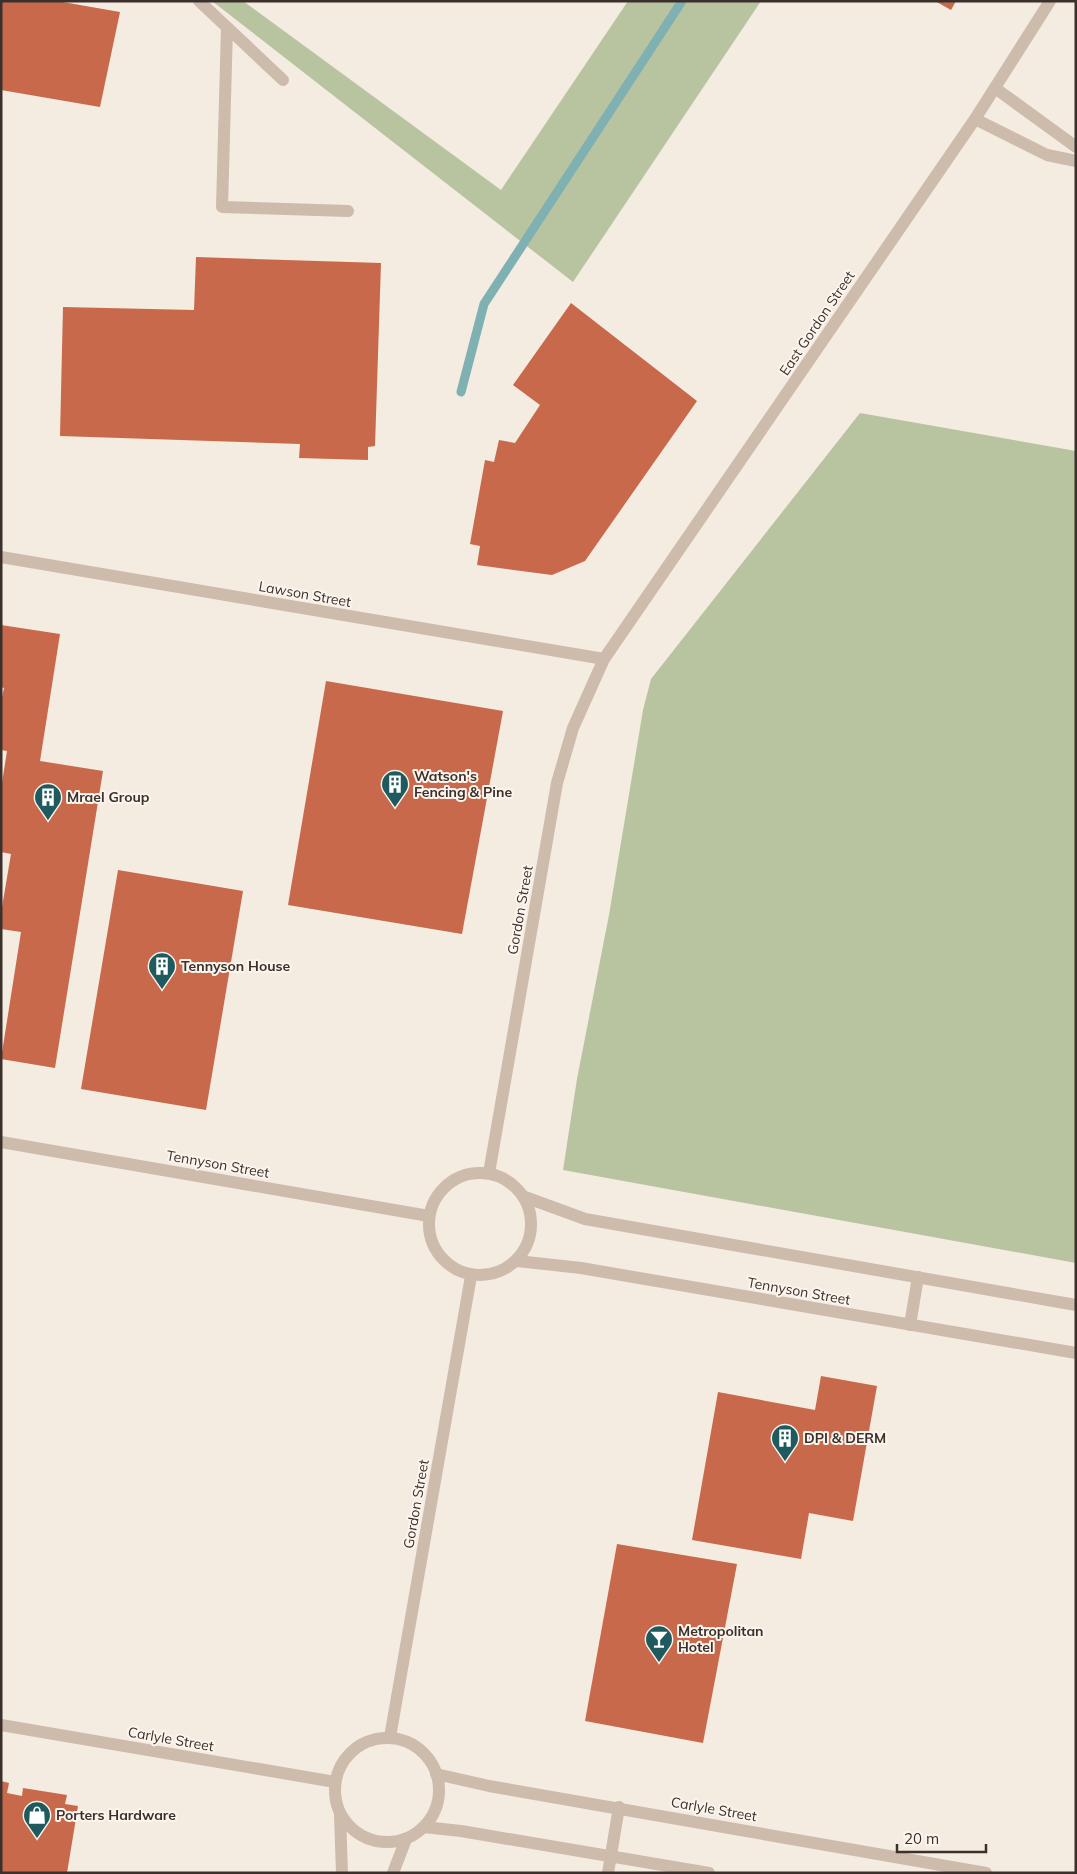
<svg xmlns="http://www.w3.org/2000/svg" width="1077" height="1874" font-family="Mulish,sans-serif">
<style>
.green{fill:#b8c4a0}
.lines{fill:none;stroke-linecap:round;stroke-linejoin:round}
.stream{stroke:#7fb0b2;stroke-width:9}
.building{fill:#c8694b}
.service{stroke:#cdbbac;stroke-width:12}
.minor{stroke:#cdbbac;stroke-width:12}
.tertiary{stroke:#cdbbac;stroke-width:12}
.labels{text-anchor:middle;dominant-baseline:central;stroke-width:4;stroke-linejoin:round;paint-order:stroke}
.street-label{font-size:14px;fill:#3b302b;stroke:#fbf5ee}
.poi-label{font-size:14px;font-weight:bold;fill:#3b302b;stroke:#fbf5ee;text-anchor:start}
</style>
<rect width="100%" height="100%" fill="#f4ebe1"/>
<!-- green -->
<g class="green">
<path d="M212,1H243L501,190L628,1H761L573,282Z"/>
<path d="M860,413L1076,451V1263L563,1170L577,1079L609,915L643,710L651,679Z"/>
</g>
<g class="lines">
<!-- stream -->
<path class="stream" d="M461,392L484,304L682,1"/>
</g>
<!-- building -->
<g class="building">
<path d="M1,1H57L120,12L100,107L1,90Z"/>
<path d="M935,1H956L951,10Z"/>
<path d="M196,257L381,263L375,446L368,447V460L299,458L300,444L60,436L63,307L194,310Z"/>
<path d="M571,303L697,401L585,561L552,575L477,565L480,546L470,544L485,460L494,462L499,440L515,443L540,405L513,385Z"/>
<path d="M1,625L60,634L40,761L103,771L55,1068L1,1059L21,932L1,929V913L11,854L1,852V789L7,751L1,750V702L4,688L1,687Z"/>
<path d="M326,681L503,711L462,934L288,905Z"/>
<path d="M118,870L243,891L206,1110L81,1089Z"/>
<path d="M821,1376L877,1386L853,1521L809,1513L801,1559L692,1540L718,1392L815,1410Z"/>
<path d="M617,1544L737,1564L703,1743L585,1721Z"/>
<path d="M1,1781L9,1783L7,1793L22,1796L23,1788L67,1795L65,1804L78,1806L67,1873H1Z"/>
</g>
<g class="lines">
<!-- service -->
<g class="service">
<path d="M199,1L283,80"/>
<path d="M227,28L222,207L348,211"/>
<path d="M608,1873L619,1807"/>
</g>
<!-- minor -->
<g class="minor">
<path d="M995,88L1076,147"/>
<path d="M975,119L1047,155L1076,161"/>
<path d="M1,557L604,659"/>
</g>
<!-- tertiary -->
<g class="tertiary">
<path d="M1,1142L429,1216"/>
<circle cx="480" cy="1224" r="51"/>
<path d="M489,1173L557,783L573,728L604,659L975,119L1050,1"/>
<path d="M525,1197L585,1219L1076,1305"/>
<path d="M517,1261L581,1268L1076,1353"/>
<path d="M910,1325L918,1277"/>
<path d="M1,1725L335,1782"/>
<path d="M390,1737L471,1276"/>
<circle cx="387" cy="1790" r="52"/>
<path d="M436,1774L489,1786L986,1873"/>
<path d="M340,1815L342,1873"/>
<path d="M424,1827L461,1831L709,1873"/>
<path d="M393,1873L406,1839"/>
</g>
</g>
<!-- icons -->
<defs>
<g id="building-pin" transform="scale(1.4375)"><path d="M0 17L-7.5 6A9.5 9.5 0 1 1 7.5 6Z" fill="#1f5a5e" stroke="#fbf5ee"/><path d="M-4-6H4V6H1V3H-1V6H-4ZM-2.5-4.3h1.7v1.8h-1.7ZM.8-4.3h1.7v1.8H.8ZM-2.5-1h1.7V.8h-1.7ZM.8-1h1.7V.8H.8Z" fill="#fff"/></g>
<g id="bar-pin" transform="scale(1.4375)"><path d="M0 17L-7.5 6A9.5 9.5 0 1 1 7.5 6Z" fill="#1f5a5e" stroke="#fbf5ee"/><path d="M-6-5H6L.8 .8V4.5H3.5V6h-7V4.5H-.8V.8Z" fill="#fff"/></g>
<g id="shop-pin" transform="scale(1.4375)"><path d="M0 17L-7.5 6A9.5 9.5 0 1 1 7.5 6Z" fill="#1f5a5e" stroke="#fbf5ee"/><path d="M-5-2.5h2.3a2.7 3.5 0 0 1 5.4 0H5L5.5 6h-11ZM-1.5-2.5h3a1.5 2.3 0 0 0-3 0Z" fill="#fff"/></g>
</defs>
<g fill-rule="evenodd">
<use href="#building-pin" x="395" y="784"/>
<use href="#building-pin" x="48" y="797"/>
<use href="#building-pin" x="162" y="966"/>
<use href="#building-pin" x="785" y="1438"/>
<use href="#bar-pin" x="659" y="1639"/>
<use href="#shop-pin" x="37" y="1815"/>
</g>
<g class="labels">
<!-- street labels -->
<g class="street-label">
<text transform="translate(817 323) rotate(-56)">East Gordon Street</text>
<text transform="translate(305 594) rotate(10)">Lawson Street</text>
<text transform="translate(520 910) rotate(-80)">Gordon Street</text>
<text transform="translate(218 1164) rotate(10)">Tennyson Street</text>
<text transform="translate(799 1291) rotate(10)">Tennyson Street</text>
<text transform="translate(416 1504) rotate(-80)">Gordon Street</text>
<text transform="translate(171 1739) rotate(10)">Carlyle Street</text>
<text transform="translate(714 1809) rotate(10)">Carlyle Street</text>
</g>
<!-- poi labels -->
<g class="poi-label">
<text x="414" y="776">Watson's<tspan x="414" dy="16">Fencing &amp; Pine</tspan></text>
<text x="67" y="797">Mrael Group</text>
<text x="181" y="966">Tennyson House</text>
<text x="804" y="1438">DPI &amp; DERM</text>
<text x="678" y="1631">Metropolitan<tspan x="678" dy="16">Hotel</tspan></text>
<text x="56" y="1815">Porters Hardware</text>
</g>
</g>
<!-- border -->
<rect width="1077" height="1874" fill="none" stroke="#3b302b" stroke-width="5"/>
<!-- scale -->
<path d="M897 1844v8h89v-8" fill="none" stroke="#3b302b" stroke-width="2.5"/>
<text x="904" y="1844" font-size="15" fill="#3b302b" stroke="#fbf5ee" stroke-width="4" paint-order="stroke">20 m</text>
</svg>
